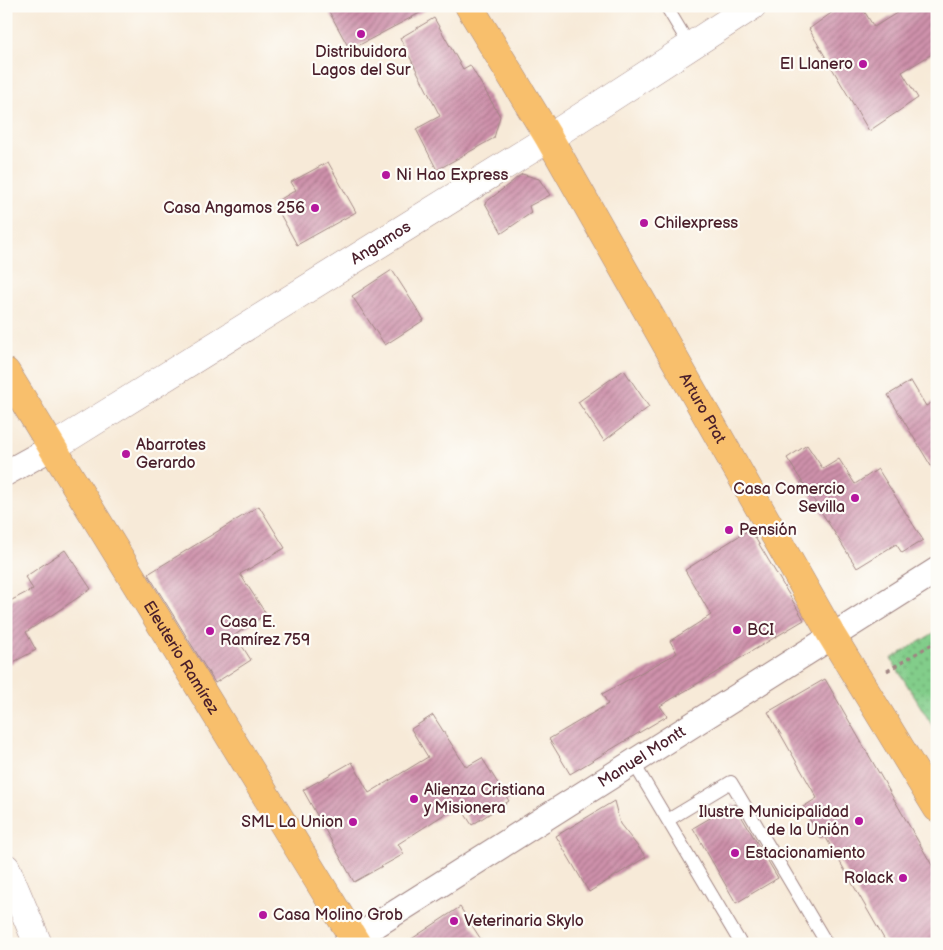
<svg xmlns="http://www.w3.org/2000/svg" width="943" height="950" font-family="'Balsamiq Sans',sans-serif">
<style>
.park{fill:url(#park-dots);stroke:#66765a}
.building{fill:url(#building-hatch)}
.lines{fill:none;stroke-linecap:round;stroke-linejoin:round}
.service-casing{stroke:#a08482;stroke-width:14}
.minor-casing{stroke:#a08482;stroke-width:27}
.tertiary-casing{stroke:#a08482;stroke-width:29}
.primary-casing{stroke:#a08482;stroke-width:29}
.path{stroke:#a08482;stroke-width:3;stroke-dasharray:4 4;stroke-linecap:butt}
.service{stroke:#fff;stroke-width:12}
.minor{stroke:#fff;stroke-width:25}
.tertiary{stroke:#fff;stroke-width:28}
.primary{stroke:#f8bf6c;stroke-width:28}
.poi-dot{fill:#b5179e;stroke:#fdfcf7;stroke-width:2}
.labels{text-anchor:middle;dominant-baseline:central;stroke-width:4.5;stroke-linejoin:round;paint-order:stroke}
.poi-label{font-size:16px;fill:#4a1f2b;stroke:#fdfcf7;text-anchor:start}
.street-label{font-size:16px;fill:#4a1f2b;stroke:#fdfcf7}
</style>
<defs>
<pattern id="park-dots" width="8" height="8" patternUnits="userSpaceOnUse" patternTransform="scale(1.25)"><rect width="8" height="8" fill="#82cd8a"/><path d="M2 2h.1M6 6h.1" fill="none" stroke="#6ca671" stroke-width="1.8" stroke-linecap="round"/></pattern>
<pattern id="building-hatch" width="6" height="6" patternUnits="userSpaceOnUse" patternTransform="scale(1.25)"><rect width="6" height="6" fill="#ce91ab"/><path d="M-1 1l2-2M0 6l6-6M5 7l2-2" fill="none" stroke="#a9768b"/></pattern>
</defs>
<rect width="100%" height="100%" fill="#fdfcf7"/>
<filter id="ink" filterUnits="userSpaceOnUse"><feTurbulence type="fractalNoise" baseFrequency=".02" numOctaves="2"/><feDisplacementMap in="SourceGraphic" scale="10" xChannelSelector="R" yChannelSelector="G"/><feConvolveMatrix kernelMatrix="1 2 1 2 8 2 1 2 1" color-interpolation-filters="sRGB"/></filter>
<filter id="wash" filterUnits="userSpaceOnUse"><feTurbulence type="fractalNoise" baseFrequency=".0096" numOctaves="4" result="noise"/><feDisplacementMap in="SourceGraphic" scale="20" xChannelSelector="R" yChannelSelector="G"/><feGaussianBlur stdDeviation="1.12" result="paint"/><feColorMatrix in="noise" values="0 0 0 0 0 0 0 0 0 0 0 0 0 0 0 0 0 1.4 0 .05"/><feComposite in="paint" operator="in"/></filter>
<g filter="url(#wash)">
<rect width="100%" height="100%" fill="#f7ead8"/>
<!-- park -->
<path class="park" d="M937,631V733L891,659Z"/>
<g id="blocks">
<!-- building -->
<g class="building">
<path d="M326,6H433L350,50Z"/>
<path d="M841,6H861L874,27L908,6H937V51L902,72L918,98L869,131L809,29Z"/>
<path d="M434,18L463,69L470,65L500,116L494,138L437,170L416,129L440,116L400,38Z"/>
<path d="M328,162L356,212L297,245L274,203L296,190L291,182Z"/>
<path d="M522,174L539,179L550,195L529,206L531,213L502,233L485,203Z"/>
<path d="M392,270L424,320L385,345L352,296Z"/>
<path d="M624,370L649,407L604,441L578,402Z"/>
<path d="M911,381L926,406L937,400V476L888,395Z"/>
<path d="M807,445L823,469L839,459L855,484L878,469L923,540L902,553L896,544L857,568L787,458Z"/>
<path d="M259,506L285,548L240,574L266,614L235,635L251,660L215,683L148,574Z"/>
<path d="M750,529L804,620L660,706L667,716L570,774L549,739L608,704L602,694L677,653L670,641L711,615L685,570Z"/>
<path d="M65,550L91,589L26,632L36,650L6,666V594L10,601L33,589L25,577Z"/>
<path d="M825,679L937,874V944H887L825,836L821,839L803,807L817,798L768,712Z"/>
<path d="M433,715L466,767L482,758L509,801L472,825L459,805L398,844L404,854L354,882L303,790L352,762L369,793L428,757L411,729Z"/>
<path d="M614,801L620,824L646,857L589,892L556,836Z"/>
<path d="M734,804L778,878L736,903L693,828Z"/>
<path d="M460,907L484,944H404Z"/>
</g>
</g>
</g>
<g filter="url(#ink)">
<use href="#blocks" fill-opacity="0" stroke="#a08482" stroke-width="1"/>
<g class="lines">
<!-- service casing -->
<g class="service-casing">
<g id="service">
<path d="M666,6L690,46"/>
<path d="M633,762L741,944"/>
<path d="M668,820L731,782L827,944"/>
</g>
</g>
<!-- minor casing -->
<g class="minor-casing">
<g id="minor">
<path d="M6,473L53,447"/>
<path id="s1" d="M346,944L937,570"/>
</g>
</g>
<!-- tertiary casing -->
<g class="tertiary-casing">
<g id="tertiary">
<path id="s2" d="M53,447L549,138L752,6"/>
<path d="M6,868L38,944"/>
</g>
</g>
<!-- primary casing -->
<g class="primary-casing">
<g id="primary">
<path id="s3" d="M469,6L549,138L832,636L937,808"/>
<path id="s4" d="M6,372L357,944"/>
</g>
</g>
<!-- path -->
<path class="path" d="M887,671L937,641"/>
<!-- service -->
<use href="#service" class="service"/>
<!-- minor -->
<use href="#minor" class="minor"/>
<!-- tertiary -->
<use href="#tertiary" class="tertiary"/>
<!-- primary -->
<use href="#primary" class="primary"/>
</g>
</g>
<!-- markers -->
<g class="poi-dot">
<circle cx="361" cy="34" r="5"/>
<circle cx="863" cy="64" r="5"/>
<circle cx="386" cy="175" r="5"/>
<circle cx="315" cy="208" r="5"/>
<circle cx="644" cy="223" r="5"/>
<circle cx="126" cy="454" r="5"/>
<circle cx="855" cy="498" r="5"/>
<circle cx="729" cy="530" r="5"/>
<circle cx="737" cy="630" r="5"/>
<circle cx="210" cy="631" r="5"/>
<circle cx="414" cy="799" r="5"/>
<circle cx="859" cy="821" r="5"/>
<circle cx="353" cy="822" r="5"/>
<circle cx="735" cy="853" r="5"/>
<circle cx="903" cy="878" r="5"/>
<circle cx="263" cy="915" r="5"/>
<circle cx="454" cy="921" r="5"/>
</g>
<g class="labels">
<!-- poi labels -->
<g class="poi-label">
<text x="361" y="52" text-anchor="middle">Distribuidora<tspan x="361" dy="18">Lagos del Sur</tspan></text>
<text x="853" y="64" text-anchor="end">El Llanero</text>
<text x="396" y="175">Ni Hao Express</text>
<text x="305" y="208" text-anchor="end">Casa Angamos 256</text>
<text x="654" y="223">Chilexpress</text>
<text x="136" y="445">Abarrotes<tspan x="136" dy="18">Gerardo</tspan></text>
<text x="845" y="489" text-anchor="end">Casa Comercio<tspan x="845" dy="18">Sevilla</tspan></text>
<text x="739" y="530">Pensión</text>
<text x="220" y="622">Casa E.<tspan x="220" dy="18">Ramírez 759</tspan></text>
<text x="747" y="630">BCI</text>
<text x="424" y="790">Alienza Cristiana<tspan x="424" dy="18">y Misionera</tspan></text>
<text x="849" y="812" text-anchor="end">Ilustre Municipalidad<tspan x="849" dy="18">de la Unión</tspan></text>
<text x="343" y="822" text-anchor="end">SML La Union</text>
<text x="745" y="853">Estacionamiento</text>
<text x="893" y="878" text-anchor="end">Rolack</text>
<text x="273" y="915">Casa Molino Grob</text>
<text x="464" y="921">Veterinaria Skylo</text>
</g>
<!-- street labels -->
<g class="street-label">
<text stroke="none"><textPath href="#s2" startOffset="386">Angamos</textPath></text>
<text stroke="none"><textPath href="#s3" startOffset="465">Arturo Prat</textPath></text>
<text stroke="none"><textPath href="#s4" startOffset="335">Eleuterio Ramírez</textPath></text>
<text stroke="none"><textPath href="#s1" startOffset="350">Manuel Montt</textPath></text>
</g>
</g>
<!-- margin -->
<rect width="943" height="950" fill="none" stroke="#fdfcf7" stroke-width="25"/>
</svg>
